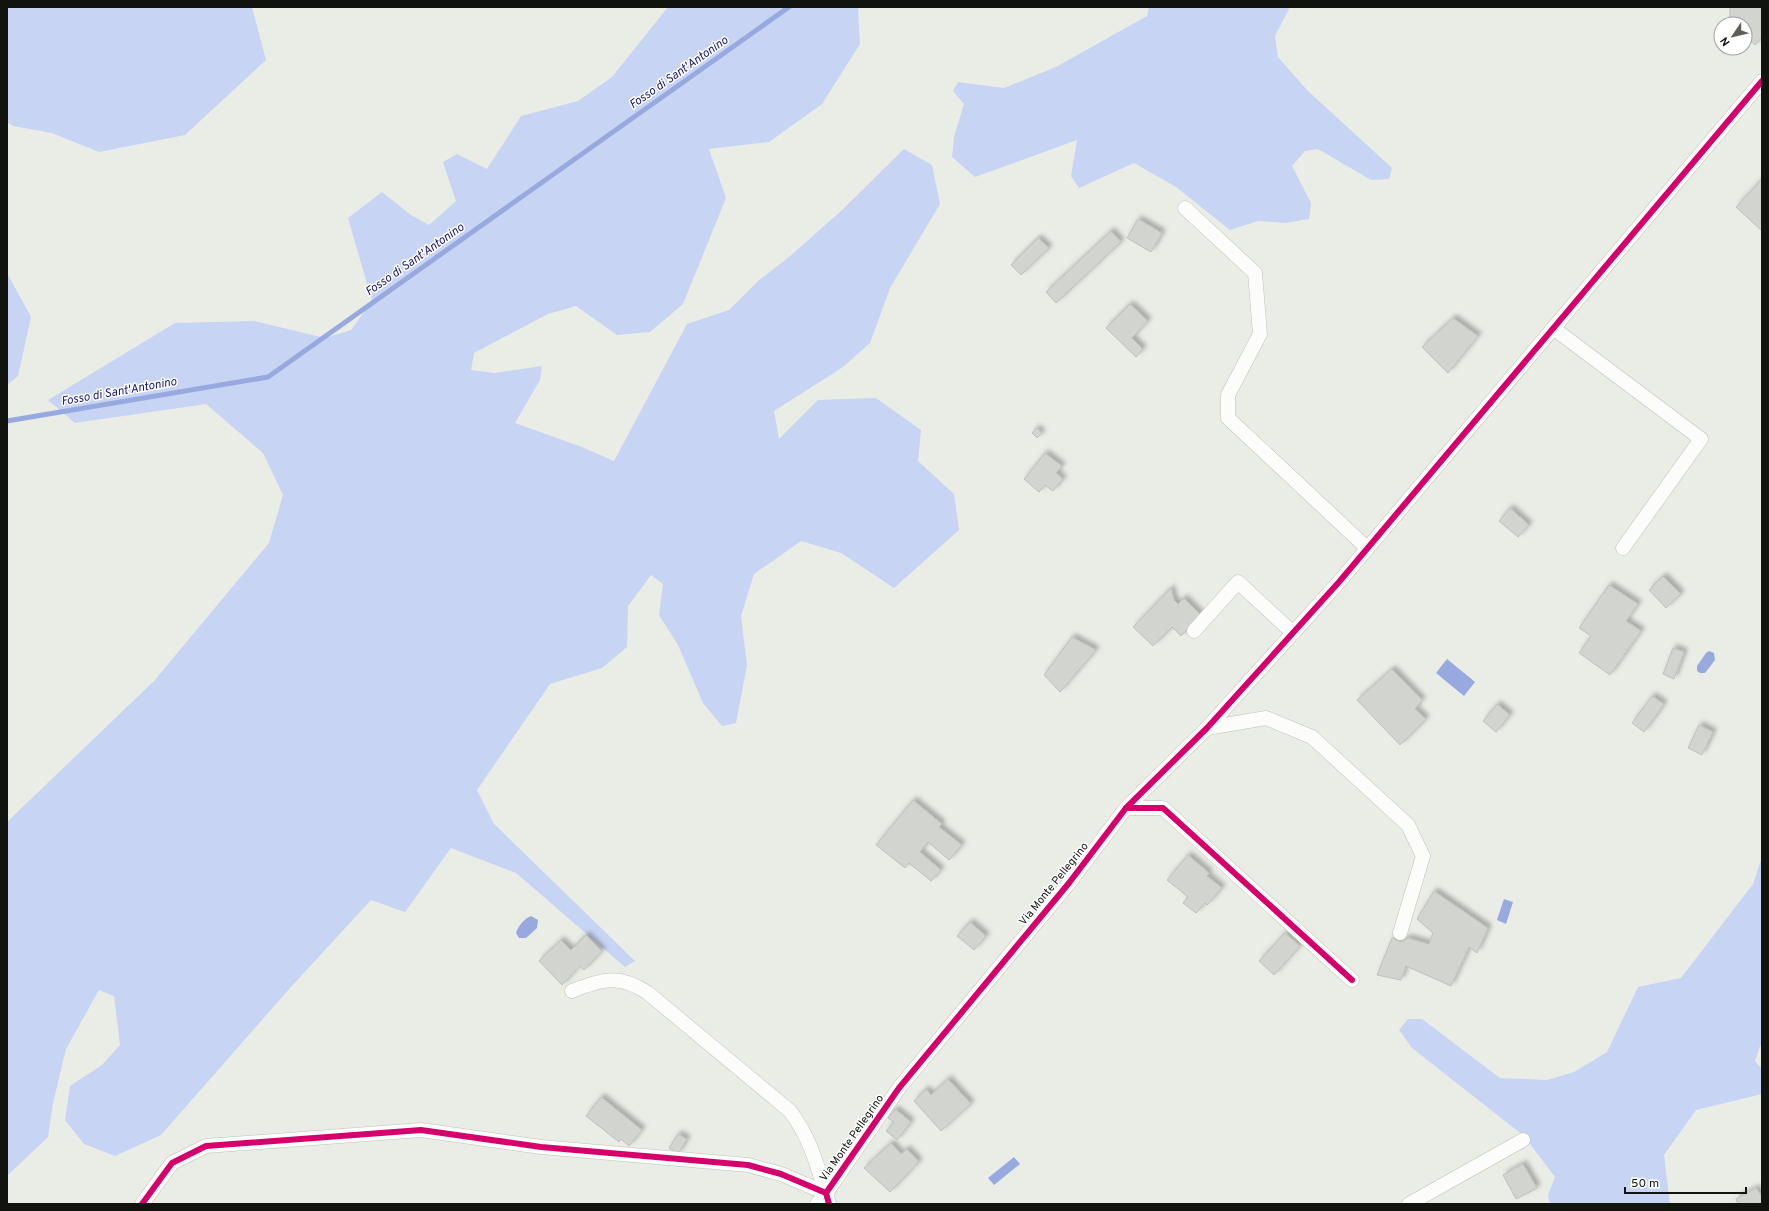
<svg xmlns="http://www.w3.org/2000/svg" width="1769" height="1211" font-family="Overpass,sans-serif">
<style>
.green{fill:#c7d4f3}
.water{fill:#98a9e0}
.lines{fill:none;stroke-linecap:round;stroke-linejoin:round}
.stream{stroke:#98a9e0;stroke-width:5}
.building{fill:#d2d4cf;stroke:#bec0bb;filter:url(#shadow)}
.minor-casing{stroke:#bfc2bc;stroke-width:15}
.minor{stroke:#fcfcfb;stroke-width:14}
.cycleway-casing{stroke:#fff;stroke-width:8}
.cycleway{stroke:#d6006c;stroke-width:6}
.labels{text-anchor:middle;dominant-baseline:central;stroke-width:3;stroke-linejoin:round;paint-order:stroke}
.street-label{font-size:11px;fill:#11130f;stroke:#fff}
.water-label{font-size:12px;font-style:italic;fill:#151574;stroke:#fff}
</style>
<defs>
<filter id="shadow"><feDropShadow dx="3.5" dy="-3.5" stdDeviation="2" flood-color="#0004"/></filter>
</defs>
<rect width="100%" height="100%" fill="#eaede6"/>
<!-- green -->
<g class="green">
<path d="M7,7H252L266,60L185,135L99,152L52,133L13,126L7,122Z"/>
<path d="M668,7H858L860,44L822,104L769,142L709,149L726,198L683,304L650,332L617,335L576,306L548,314L474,353L471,370L495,373L542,366L540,380L515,423L582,447L614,461L687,324L729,310L758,281L789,257L840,212L904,149L932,165L940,204L890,288L870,343L843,367L774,411L779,439L818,400L876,398L921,430L918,461L954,494L959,530L894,588L841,553L801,541L754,574L741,616L747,665L736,723L722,726L703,703L678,645L659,615L663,584L651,575L628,606L627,647L602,668L550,684L477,790L494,824L635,961L625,967L516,873L451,848L405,912L371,900L290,988L161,1135L115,1156L84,1144L65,1120L70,1086L102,1065L120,1045L114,996L99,990L66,1049L53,1103L48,1137L7,1176V822L154,681L269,543L283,495L263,453L206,404L75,423L48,400L175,323L254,321L325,338L351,330L372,301L348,218L382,192L411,215L429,225L456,201L443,162L457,154L487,169L521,116L578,101L612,77Z"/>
<path d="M1149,7H1290L1275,36L1278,57L1307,90L1392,168L1389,179L1371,180L1318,149L1305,151L1292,166L1311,203L1309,219L1286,223L1258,221L1230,230L1176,187L1134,163L1079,188L1071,176L1077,140L975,177L952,157L954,137L964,104L953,91L958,82L1004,88L1056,67L1147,16Z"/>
<path d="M7,273L31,317L18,376L7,385Z"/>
<path d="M1762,857V1045L1760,1046L1755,1061L1762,1069V1094L1696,1110L1664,1155L1670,1204H1550L1548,1195L1555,1177L1524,1136L1412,1048L1399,1030L1408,1019H1422L1500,1078L1547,1080L1574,1072L1607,1052L1638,987L1681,978L1753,884Z"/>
</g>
<!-- water -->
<g class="water">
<path d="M1709,651L1714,653L1715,660L1705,673H1700L1697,671V666L1706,653Z"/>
<path d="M1447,659L1475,682L1464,696L1436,673Z"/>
<path d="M1504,899L1513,902L1506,924L1497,920Z"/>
<path d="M531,916L538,920L537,928L526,938H519L516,933C518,926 525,918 531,916Z"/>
<path d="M1014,1157L1020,1164L994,1185L988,1178Z"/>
</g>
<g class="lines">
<!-- stream -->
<path class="stream" d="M7,421L268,377L789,7"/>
</g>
<!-- building -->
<g class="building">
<path d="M1730,7H1762V37L1755,45L1745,36V24H1732L1730,20Z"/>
<path d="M1762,179V231L1736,207Z"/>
<path d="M1138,219L1162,233L1151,252L1127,238Z"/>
<path d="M1111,231L1121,242L1056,303L1046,292Z"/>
<path d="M1038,238L1049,248L1021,275L1011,265Z"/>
<path d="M1130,304L1148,321L1132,338L1143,349L1136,357L1106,328Z"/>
<path d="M1453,318L1478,336L1448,373L1422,347Z"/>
<path d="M1036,428L1042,433L1037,438L1032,433Z"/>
<path d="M1045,453L1062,466L1056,473L1063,479L1053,491L1045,485L1039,492L1024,479Z"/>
<path d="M1510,508L1529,525L1518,537L1499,521Z"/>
<path d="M1663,576L1681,594L1666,608L1649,590Z"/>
<path d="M1609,585L1638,604L1626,621L1641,631L1610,675L1579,653L1591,636L1579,628Z"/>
<path d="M1171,588L1174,600L1178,604L1184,598L1201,615L1181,636L1172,627L1153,646L1133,627Z"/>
<path d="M1072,637L1096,650L1060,692L1044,675Z"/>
<path d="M1673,648L1684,652L1674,679L1663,674Z"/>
<path d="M1392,669L1422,700L1415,709L1426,719L1400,745L1357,700Z"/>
<path d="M1652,696L1664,704L1644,732L1632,723Z"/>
<path d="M1497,704L1510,715L1496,732L1483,721Z"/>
<path d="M1699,725L1713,732L1702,755L1688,748Z"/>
<path d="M913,800L942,824L939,827L962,845L949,860L928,842L920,852L941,870L931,881L909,863L905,868L876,845Z"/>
<path d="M1188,855L1209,873L1207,876L1222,888L1207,905L1205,903L1196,913L1183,903L1188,897L1167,880Z"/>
<path d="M1434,891L1488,928L1477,953L1469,947L1451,986L1406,966L1401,980L1377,975L1392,938L1401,942L1408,938L1429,944L1433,933L1417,919Z"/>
<path d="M970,922L986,936L974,950L957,936Z"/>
<path d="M1285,933L1300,946L1274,975L1259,961Z"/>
<path d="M586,935L602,951L584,970L580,966L562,985L539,961L561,940L571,950Z"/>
<path d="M948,1079L971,1104L941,1131L914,1101L926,1089L931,1095Z"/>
<path d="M601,1097L642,1130L629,1146L621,1139L619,1142L586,1116Z"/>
<path d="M895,1109L911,1122L897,1140L886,1131L894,1122L888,1118Z"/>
<path d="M678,1134L687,1139L678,1154L669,1148Z"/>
<path d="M891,1143L901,1154L907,1149L919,1162L890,1192L864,1168Z"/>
<path d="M1523,1164L1537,1188L1516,1199L1503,1175Z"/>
<path d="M1756,1188L1762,1197V1204H1738L1736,1199Z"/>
</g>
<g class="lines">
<!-- minor casing -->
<g class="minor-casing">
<g id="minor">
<path d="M1185,208L1255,273L1260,334L1228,395V418L1367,548"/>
<path d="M1553,328L1701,439L1623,548"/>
<path d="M1194,631L1238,582L1293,633"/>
<path d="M1207,728L1266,718L1312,737L1408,825L1423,856L1400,933"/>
<path d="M1126,808L1207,728L1339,582L1762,81"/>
<path d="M572,991C602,979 619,974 648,993L790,1111C809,1136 817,1164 826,1193"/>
<path d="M142,1204L172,1163L206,1146L421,1130L541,1147L748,1165L781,1174L826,1193"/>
<path d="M817,1204L826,1193"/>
<path d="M829,1204L826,1193L899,1088L1069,883L1126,808H1163L1352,980"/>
<path d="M1409,1204L1523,1140"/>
</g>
</g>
<!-- minor -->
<use href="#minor" class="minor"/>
<!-- cycleway casing -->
<g class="cycleway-casing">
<g id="cycleway">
<path d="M1126,808L1207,728L1339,582L1762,81"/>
<path d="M142,1204L172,1163L206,1146L421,1130L541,1147L748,1165L781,1174L826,1193"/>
<path d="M829,1204L826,1193L899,1088L1069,883L1126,808H1163L1352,980"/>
</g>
</g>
<!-- cycleway -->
<use href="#cycleway" class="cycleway"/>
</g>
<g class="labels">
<!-- street labels -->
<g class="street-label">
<text transform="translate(1054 884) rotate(-51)">Via Monte Pellegrino</text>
<text transform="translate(852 1138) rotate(-55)">Via Monte Pellegrino</text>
</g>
<!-- water labels -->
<g class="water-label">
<text transform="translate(679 73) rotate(-35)">Fosso di Sant'Antonino</text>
<text transform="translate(415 260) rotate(-35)">Fosso di Sant'Antonino</text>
<text transform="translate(119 392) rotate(-10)">Fosso di Sant'Antonino</text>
</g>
</g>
<!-- border -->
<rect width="1769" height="1211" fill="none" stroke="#11130f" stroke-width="16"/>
<!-- north arrow -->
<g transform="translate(1733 36) rotate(235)"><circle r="19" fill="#ffffff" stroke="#a0a19f"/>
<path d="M0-3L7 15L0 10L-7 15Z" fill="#5d5f5a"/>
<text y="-6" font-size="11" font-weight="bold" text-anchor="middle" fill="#11130f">N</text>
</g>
<!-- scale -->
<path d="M1625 1187v6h121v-6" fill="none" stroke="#11130f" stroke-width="2"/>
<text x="1631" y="1187" font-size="12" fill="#11130f" stroke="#ffffff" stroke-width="3" paint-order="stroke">50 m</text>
</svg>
